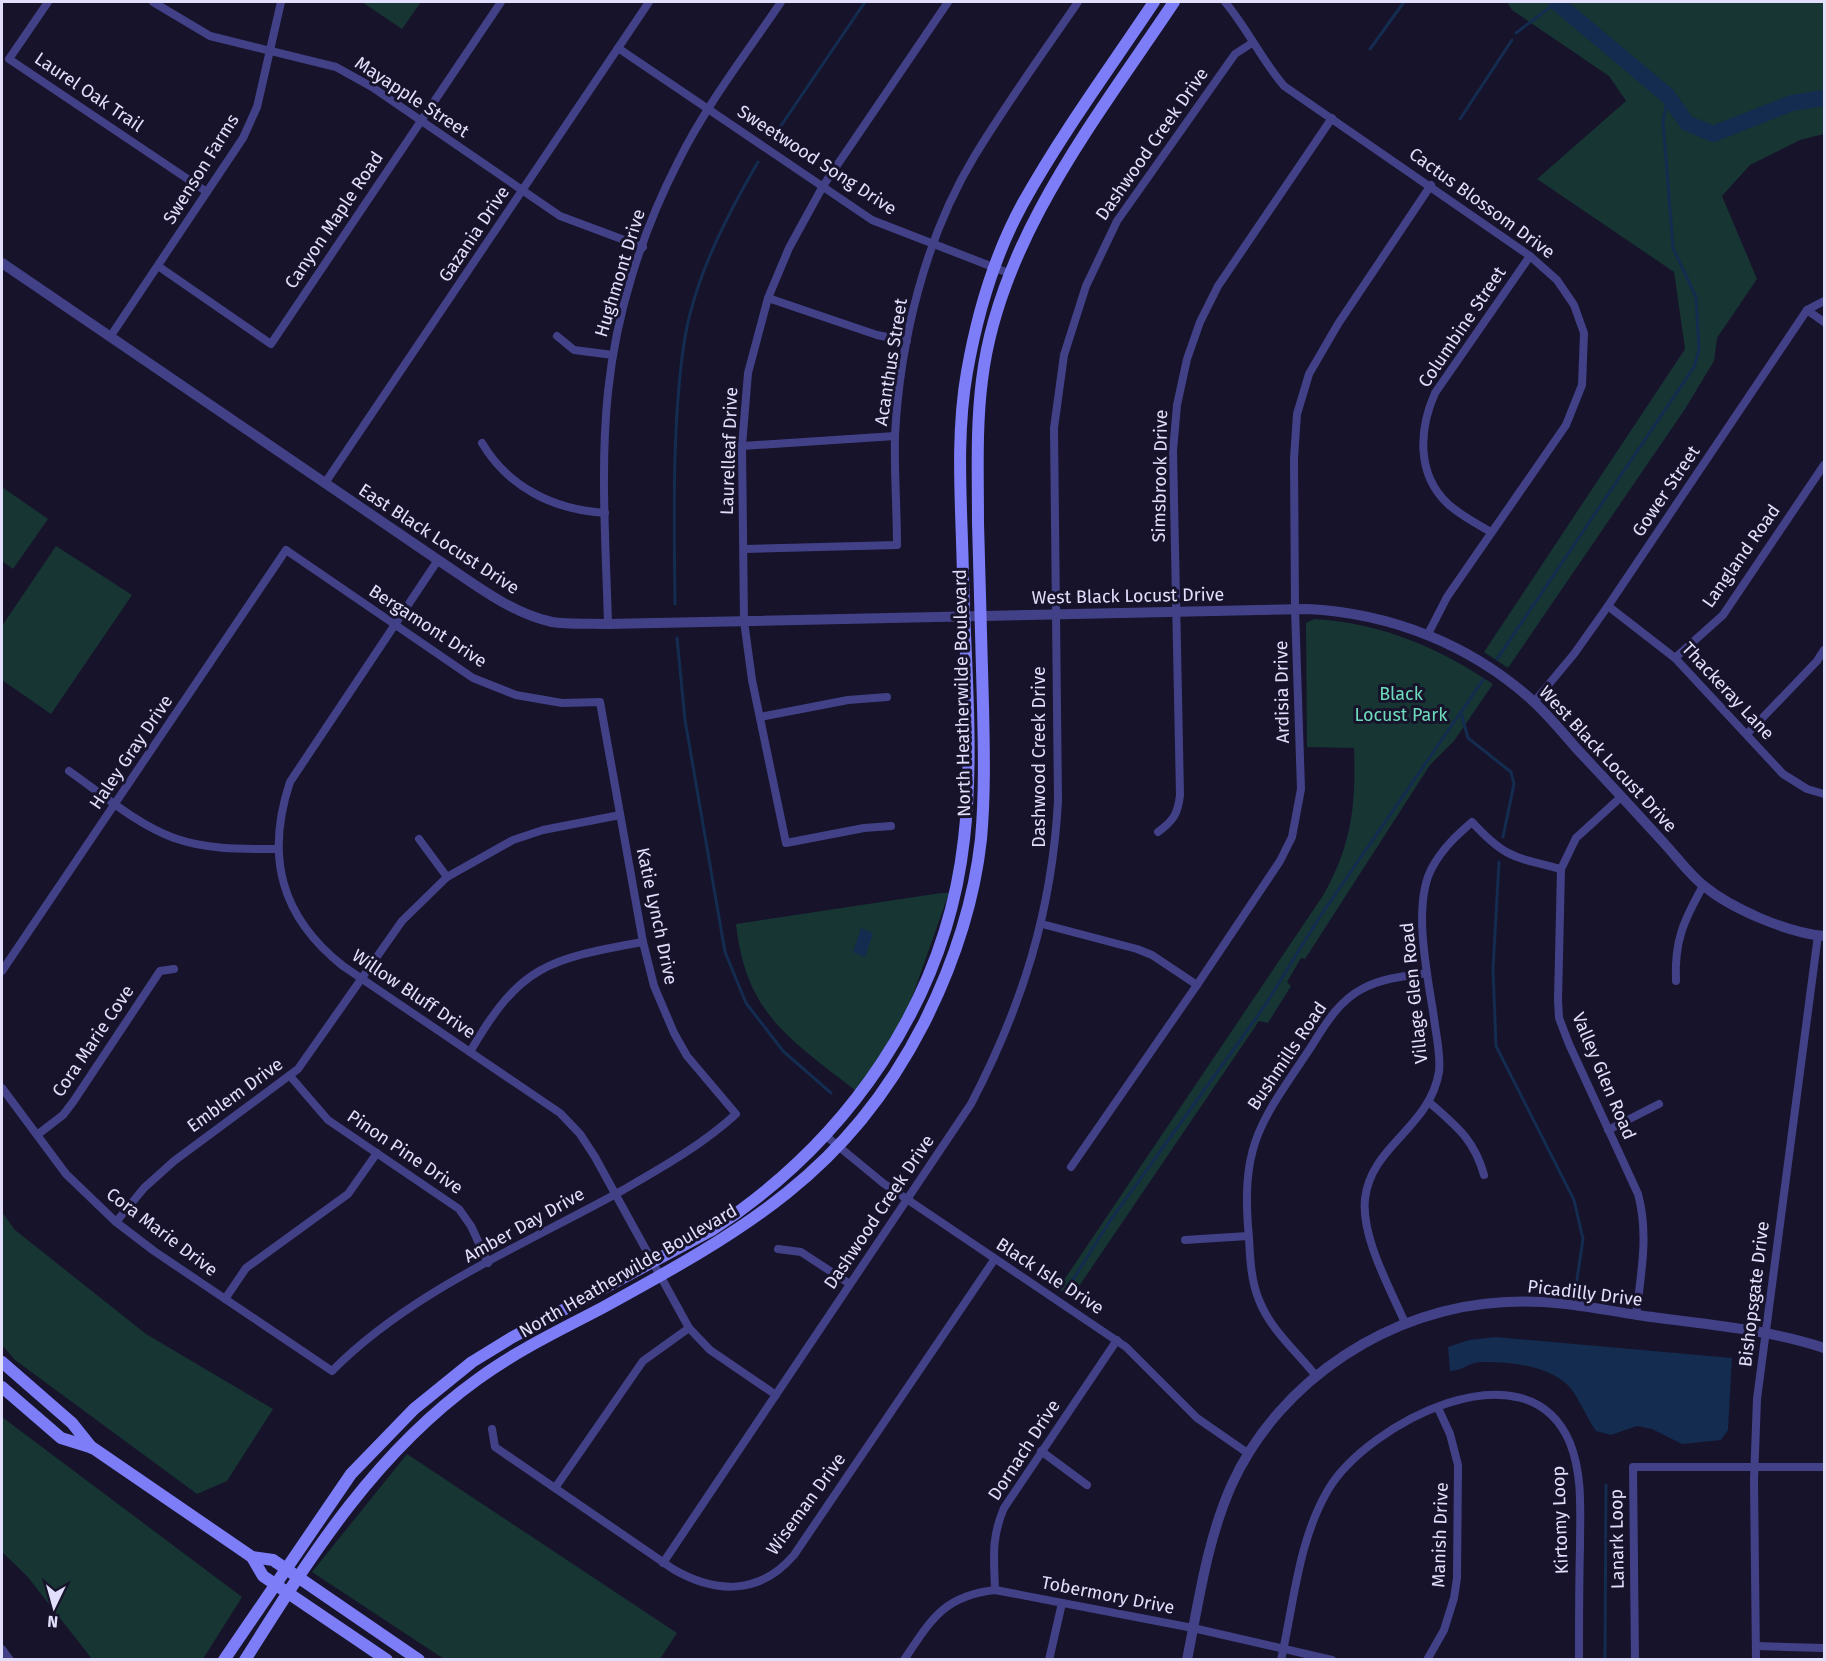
<svg xmlns="http://www.w3.org/2000/svg" width="1826" height="1661" font-family="'Fira Sans',sans-serif">
<style>
.green{fill:#163533}
.water{fill:#132c4f}
.lines{fill:none;stroke-linecap:round;stroke-linejoin:round}
.stream{stroke:#132c4f;stroke-width:3}
.river{stroke:#132c4f;stroke-width:16}
.minor{stroke:#424187;stroke-width:8}
.tertiary{stroke:#424187;stroke-width:10}
.secondary{stroke:#7c7df7;stroke-width:12}
.labels{text-anchor:middle;dominant-baseline:central;stroke-width:6;stroke-linejoin:round;paint-order:stroke}
.street-label{font-size:18px;fill:#e2dffd;stroke:#17132b}
.park-label{font-size:18px;fill:#6edbbc;stroke:#17132b}
</style>
<rect width="100%" height="100%" fill="#17132b"/>
<!-- green -->
<g class="green">
<path d="M362,2H421L402,29Z"/>
<path d="M1507,2H1824V134L1800,140L1750,165L1722,196L1757,279L1717,338L1714,361L1685,409L1508,668L1484,652L1685,349L1674,272L1537,179L1626,101L1609,76L1512,10Z"/>
<path d="M2,487L48,519L13,569L2,561Z"/>
<path d="M56,546L132,595L51,714L2,680V626Z"/>
<path d="M1314,619C1382,623 1437,647 1493,684L1454,741L1430,765L1305,959L1301,958L1287,982L1291,986L1268,1023L1259,1021L1071,1298L1058,1289L1324,894C1352,844 1356,804 1354,748L1307,747L1306,626V623Z"/>
<path d="M941,893H949L909,1006L885,1048L856,1091C790,1039 746,1015 736,924Z"/>
<path d="M2,1212L15,1230L146,1334L273,1409L227,1481L197,1494L15,1360L2,1345Z"/>
<path d="M2,1417L242,1597L203,1659H92L27,1576L2,1552Z"/>
<path d="M407,1454L677,1633L660,1659H444L312,1572Z"/>
</g>
<!-- water -->
<g class="water">
<path d="M861,928L873,933L865,957L853,952Z"/>
<path d="M1496,1337L1732,1358L1728,1430L1721,1440L1682,1444L1652,1429L1637,1426L1611,1435L1596,1431C1587,1418 1581,1403 1572,1390C1554,1366 1509,1361 1481,1362C1470,1362 1462,1371 1450,1371L1448,1347L1469,1340Z"/>
</g>
<g class="lines">
<!-- stream -->
<g class="stream">
<path d="M1516,33L1557,2"/>
<path d="M1370,49L1404,2"/>
<path d="M1460,119L1512,40"/>
<path d="M774,136L865,2"/>
<path d="M675,604C674,520 672,425 684,343C694,279 726,217 758,162"/>
<path d="M677,638L685,720L725,952L746,1003L783,1051L831,1093"/>
<path d="M1497,659L1694,367L1699,350L1696,297L1673,248L1663,121L1668,96"/>
<path d="M1461,713L1468,738L1511,772L1514,784L1503,837"/>
<path d="M1499,862L1493,969L1496,1046L1574,1200L1583,1239L1575,1293"/>
<path d="M1067,1289L1110,1221L1264,1007L1319,918L1483,680"/>
<path d="M1605,1660L1606,1485"/>
</g>
<!-- river -->
<path class="river" d="M1556,2L1668,96L1687,123L1713,134L1792,103L1824,98"/>
<!-- minor -->
<g class="minor">
<path d="M48,2L9,59L207,192"/>
<path d="M153,2L210,36L336,67L372,87L560,216L643,247"/>
<path d="M1225,2C1247,28 1261,59 1284,86L1530,256L1557,280L1574,305L1584,333L1582,385L1566,425L1447,597L1428,634"/>
<path d="M618,48L872,220L1011,274"/>
<path d="M158,266L271,344L501,2"/>
<path d="M768,298L877,335L907,341"/>
<path d="M1807,310L1824,322"/>
<path d="M557,336L574,350L613,355"/>
<path d="M110,337L243,138L257,107L281,2"/>
<path d="M482,443C508,487 554,510 605,513"/>
<path d="M742,446L895,436"/>
<path d="M325,483L649,2"/>
<path d="M1491,532C1477,524 1460,515 1448,504C1416,474 1419,429 1435,393L1530,256"/>
<path d="M744,549L897,545C897,509 894,471 895,435C900,341 925,238 974,157C1006,104 1043,53 1078,2"/>
<path d="M438,560L290,782C265,857 281,917 343,966L560,1113L580,1134L595,1157L689,1328L710,1350L776,1395"/>
<path d="M1608,606L1675,658L1783,774L1807,789L1824,794"/>
<path d="M608,624C606,547 600,468 608,392C616,313 642,232 678,162C706,105 746,54 781,2"/>
<path d="M1675,658L1723,615L1824,465"/>
<path d="M1534,702L1574,654L1608,606L1807,310L1824,301"/>
<path d="M760,717L848,700L887,697"/>
<path d="M1747,734L1817,661L1824,650"/>
<path d="M69,771C102,794 136,824 174,838C208,850 243,849 278,849"/>
<path d="M1621,797L1576,838L1561,869L1558,1000L1559,1018L1569,1044L1638,1194C1649,1234 1641,1274 1636,1315"/>
<path d="M891,826L864,828L786,843L752,680L744,621L742,446L748,373L768,298L789,248L823,186L948,2"/>
<path d="M1158,832C1173,821 1178,814 1180,795L1173,451L1177,405L1187,359L1200,322L1218,286L1332,118"/>
<path d="M419,839L447,877"/>
<path d="M1042,924L1137,949L1152,955L1197,985"/>
<path d="M2,971L286,550L473,678L516,695L562,703L600,702L643,942L654,986L674,1033L687,1056L736,1114C702,1145 663,1167 623,1190C526,1244 411,1291 332,1371L154,1251L116,1222L66,1174L2,1088"/>
<path d="M1676,981C1674,941 1684,920 1703,886"/>
<path d="M470,1052C520,965 548,959 643,942"/>
<path d="M290,1076L328,1120L459,1209L471,1226L488,1263"/>
<path d="M1430,1103C1456,1126 1474,1139 1484,1175"/>
<path d="M1608,1130L1659,1104"/>
<path d="M37,1135L63,1115L73,1102L160,971L174,969"/>
<path d="M826,1136L883,1183L1126,1347L1197,1418L1249,1454"/>
<path d="M1071,1167L1197,985L1280,861L1292,837L1301,789L1295,609L1294,458L1297,414L1309,374L1338,324L1431,185"/>
<path d="M116,1222L144,1188L174,1161L298,1069L402,921L447,877L513,840L543,830L620,815"/>
<path d="M1185,1240L1248,1236"/>
<path d="M778,1249L801,1252L850,1284"/>
<path d="M225,1299L246,1268L348,1194L377,1153"/>
<path d="M1405,1323C1390,1288 1361,1237 1365,1199C1371,1145 1429,1129 1439,1072C1441,1055 1436,1035 1434,1018C1428,977 1411,903 1433,866C1443,848 1457,835 1472,822C1505,858 1514,857 1561,869"/>
<path d="M1316,1376C1297,1352 1270,1329 1259,1300C1251,1281 1250,1258 1249,1238C1240,1145 1260,1123 1309,1050C1323,1028 1338,1001 1362,989C1382,978 1405,976 1427,973"/>
<path d="M492,1429L495,1447L673,1569C716,1594 760,1595 794,1555L994,1260"/>
<path d="M1041,1451L1087,1485"/>
<path d="M555,1488L643,1361L689,1328"/>
<path d="M663,1563L971,1104C1022,1006 1052,912 1058,801L1054,428L1064,355L1086,286L1117,221L1235,54L1252,43"/>
<path d="M995,1590C994,1558 991,1538 1004,1508L1117,1340"/>
<path d="M1757,1646L1823,1648"/>
<path d="M2,1649L10,1660"/>
<path d="M904,1660C931,1620 943,1596 995,1590L1193,1628L1332,1660"/>
<path d="M1049,1660L1062,1603"/>
<path d="M1281,1660C1294,1603 1298,1541 1328,1490C1367,1424 1527,1340 1570,1443C1583,1476 1580,1512 1580,1546C1579,1584 1579,1622 1579,1660"/>
<path d="M1427,1660L1444,1630L1454,1598L1457,1578L1458,1465L1450,1434L1438,1408"/>
<path d="M1635,1660L1633,1467H1824"/>
<path d="M1756,1660L1754,1480L1757,1399L1818,935"/>
</g>
<!-- tertiary -->
<g class="tertiary">
<path d="M2,263L438,560C473,583 510,613 552,622C570,625 590,623 608,624L1307,609C1391,613 1472,645 1534,702C1549,716 1563,733 1577,749C1606,780 1635,811 1663,842C1676,856 1689,874 1704,886C1732,909 1788,933 1824,936"/>
<path d="M1187,1660C1199,1600 1207,1540 1232,1484C1280,1379 1392,1307 1506,1302C1550,1299 1594,1308 1637,1315C1699,1324 1764,1328 1824,1348"/>
</g>
<!-- secondary -->
<g class="secondary">
<path d="M2,1362L72,1423L92,1448"/>
<path d="M2,1387L61,1438L93,1448L252,1557L273,1560L419,1660"/>
<path d="M252,1557L263,1576L387,1660"/>
<path d="M224,1660L351,1474L414,1409L472,1362L511,1338L712,1230C847,1142 946,1002 964,839C974,753 965,664 963,578C962,511 955,439 967,372C977,315 995,254 1023,203C1062,133 1110,68 1154,2"/>
<path d="M245,1660C312,1554 375,1453 478,1379C516,1351 560,1330 602,1308C744,1230 847,1173 924,1023C953,965 974,903 981,839C985,795 984,750 983,706C981,645 980,584 978,523C978,475 976,427 982,380C999,239 1098,116 1174,2"/>
</g>
</g>
<g class="labels">
<!-- street labels -->
<g class="street-label">
<text transform="translate(89 92) rotate(34)">Laurel Oak Trail</text>
<text transform="translate(412 97) rotate(33)">Mayapple Street</text>
<text transform="translate(1152 144) rotate(-55)">Dashwood Creek Drive</text>
<text transform="translate(817 160) rotate(33)">Sweetwood Song Drive</text>
<text transform="translate(201 169) rotate(-58)">Swenson Farms</text>
<text transform="translate(1482 203) rotate(36)">Cactus Blossom Drive</text>
<text transform="translate(334 220) rotate(-56)">Canyon Maple Road</text>
<text transform="translate(474 234) rotate(-56)">Gazania Drive</text>
<text transform="translate(620 273) rotate(-73)">Hughmont Drive</text>
<text transform="translate(1462 327) rotate(-56)">Columbine Street</text>
<text transform="translate(891 362) rotate(-81)">Acanthus Street</text>
<text transform="translate(729 451) rotate(-88)">Laurelleaf Drive</text>
<text transform="translate(1160 476) rotate(-89)">Simsbrook Drive</text>
<text transform="translate(1666 491) rotate(-56)">Gower Street</text>
<text transform="translate(439 539) rotate(33)">East Black Locust Drive</text>
<text transform="translate(1741 556) rotate(-55)">Langland Road</text>
<text transform="translate(1128 596) rotate(-1)">West Black Locust Drive</text>
<text transform="translate(428 626) rotate(33)">Bergamont Drive</text>
<text transform="translate(1728 691) rotate(47)">Thackeray Lane</text>
<text transform="translate(1282 692) rotate(-91)">Ardisia Drive</text>
<text transform="translate(962 693) rotate(-91)">North Heatherwilde Boulevard</text>
<text transform="translate(131 752) rotate(-56)">Haley Gray Drive</text>
<text transform="translate(1039 757) rotate(-90)">Dashwood Creek Drive</text>
<text transform="translate(1608 759) rotate(47)">West Black Locust Drive</text>
<text transform="translate(657 916) rotate(78)">Katie Lynch Drive</text>
<text transform="translate(1414 993) rotate(-96)">Village Glen Road</text>
<text transform="translate(414 994) rotate(34)">Willow Bluff Drive</text>
<text transform="translate(93 1041) rotate(-56)">Cora Marie Cove</text>
<text transform="translate(1287 1056) rotate(-56)">Bushmills Road</text>
<text transform="translate(1604 1076) rotate(67)">Valley Glen Road</text>
<text transform="translate(235 1095) rotate(-36)">Emblem Drive</text>
<text transform="translate(405 1152) rotate(34)">Pinon Pine Drive</text>
<text transform="translate(879 1212) rotate(-56)">Dashwood Creek Drive</text>
<text transform="translate(524 1225) rotate(-29)">Amber Day Drive</text>
<text transform="translate(162 1232) rotate(37)">Cora Marie Drive</text>
<text transform="translate(628 1271) rotate(-30)">North Heatherwilde Boulevard</text>
<text transform="translate(1050 1276) rotate(33)">Black Isle Drive</text>
<text transform="translate(1585 1293) rotate(7)">Picadilly Drive</text>
<text transform="translate(1754 1294) rotate(-83)">Bishopsgate Drive</text>
<text transform="translate(1024 1450) rotate(-57)">Dornach Drive</text>
<text transform="translate(806 1504) rotate(-54)">Wiseman Drive</text>
<text transform="translate(1560 1520) rotate(-92)">Kirtomy Loop</text>
<text transform="translate(1440 1535) rotate(-88)">Manish Drive</text>
<text transform="translate(1617 1539) rotate(-91)">Lanark Loop</text>
<text transform="translate(1108 1595) rotate(11)">Tobermory Drive</text>
</g>
<!-- park labels -->
<g class="park-label">
<text x="1401" y="694">Black<tspan x="1401" dy="21">Locust Park</tspan></text>
</g>
</g>
<!-- border -->
<rect width="1826" height="1661" fill="none" stroke="#e2dffd" stroke-width="6"/>
<!-- north arrow -->
<g transform="translate(54 1607) rotate(185)" stroke="#17132b" stroke-width="4.5" paint-order="stroke">
<path d="M0-4.5L10 22L0 15L-10 22Z" fill="#e2dffd"/>
<text y="-9" font-size="16" font-weight="bold" text-anchor="middle" fill="#e2dffd">N</text>
</g>
</svg>
